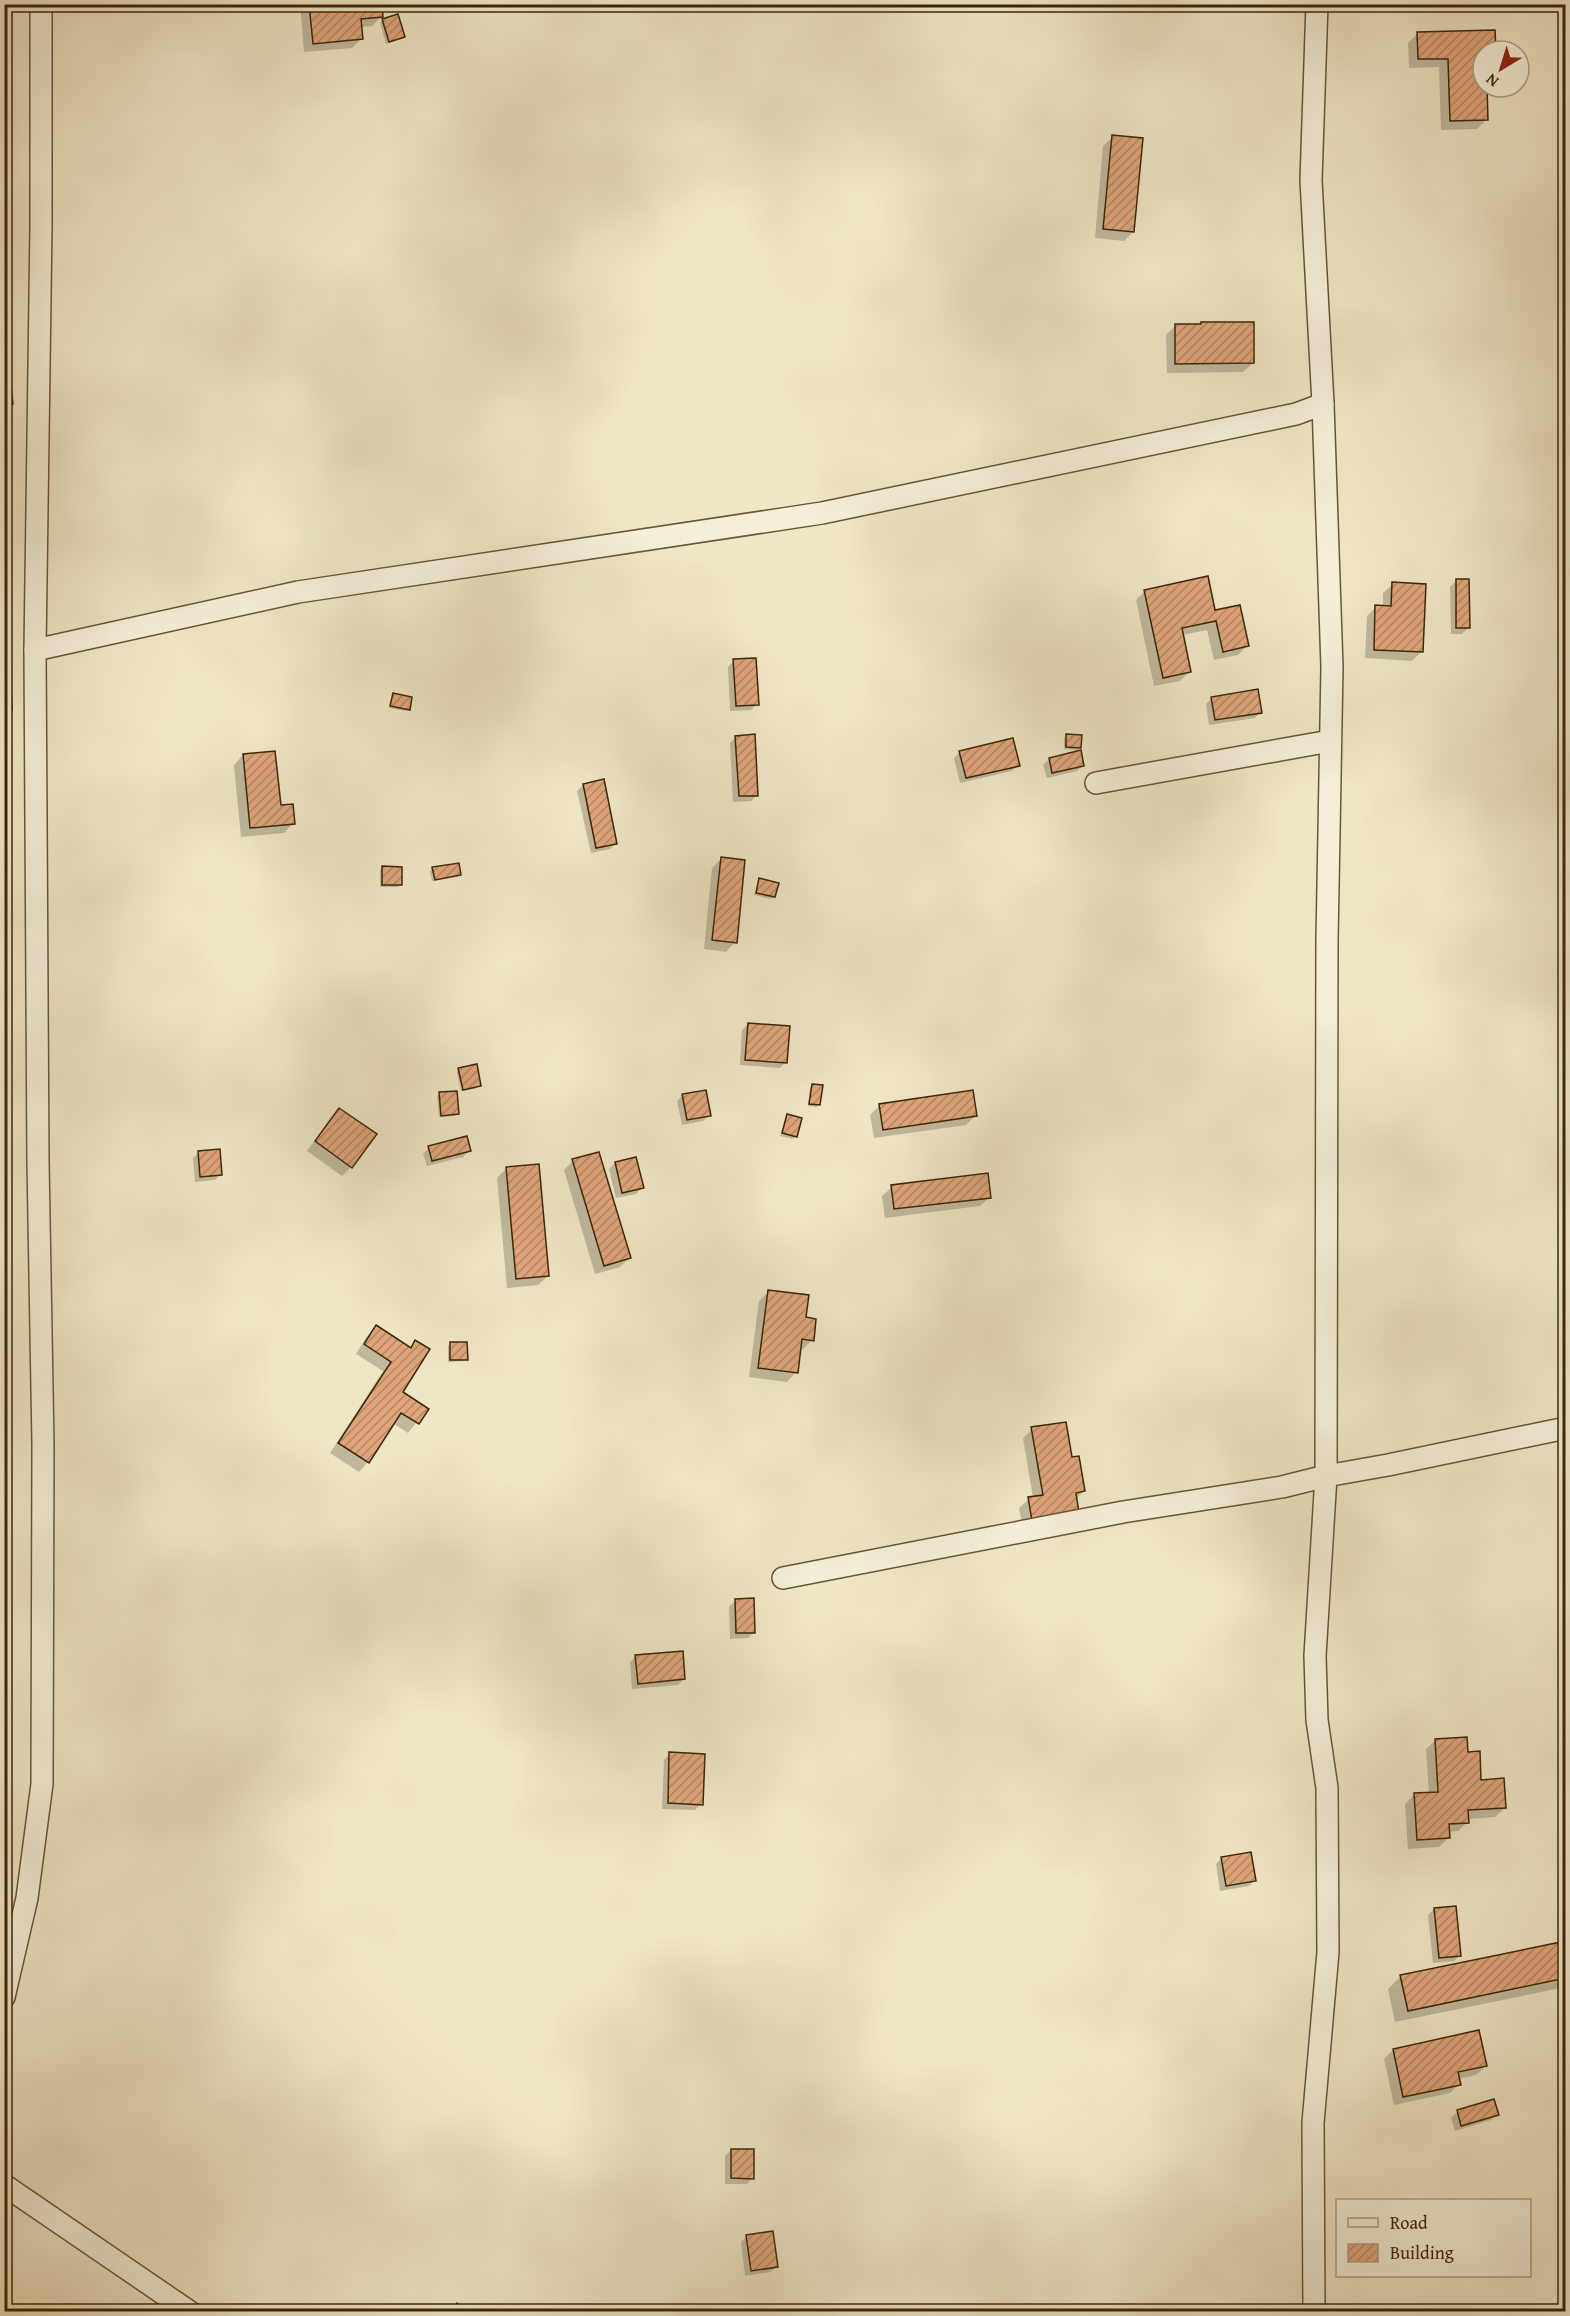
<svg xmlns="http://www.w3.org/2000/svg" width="1570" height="2316" font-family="'Gentium Book Plus',serif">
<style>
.shadow{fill:#0003}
.building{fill:url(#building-hatch);stroke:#3b2607;stroke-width:1.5}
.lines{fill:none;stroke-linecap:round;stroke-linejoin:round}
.minor-casing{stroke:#685636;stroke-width:24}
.minor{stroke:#f5efd9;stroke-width:21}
</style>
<defs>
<pattern id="building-hatch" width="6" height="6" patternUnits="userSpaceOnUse" patternTransform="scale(1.5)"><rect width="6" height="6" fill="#dfa57b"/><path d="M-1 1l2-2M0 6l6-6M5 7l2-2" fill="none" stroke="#b68663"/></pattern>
</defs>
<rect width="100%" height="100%" fill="#efe6c5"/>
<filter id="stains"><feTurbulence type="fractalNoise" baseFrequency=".00333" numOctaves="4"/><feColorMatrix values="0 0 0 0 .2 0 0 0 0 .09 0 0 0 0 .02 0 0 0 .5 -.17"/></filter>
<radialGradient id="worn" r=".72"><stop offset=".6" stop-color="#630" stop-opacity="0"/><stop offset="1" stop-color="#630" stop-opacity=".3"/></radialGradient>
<!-- shadow -->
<g class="shadow">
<path d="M300,4H381L382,16L372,26L360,27L361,39L352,48L304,52Z"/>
<path d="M518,4H548L519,10Z"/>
<path d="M383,20L403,37L386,44L380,23Z"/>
<path d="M1417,34L1495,51H1483V87H1487V119L1477,129L1441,130L1439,67L1409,68L1408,43Z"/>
<path d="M1113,137L1133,232L1124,241L1095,238L1103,146Z"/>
<path d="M1175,326L1253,363L1243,372L1167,373L1166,335Z"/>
<path d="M1456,581L1468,628L1462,634H1451L1450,587Z"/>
<path d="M1393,584L1422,651L1412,661L1365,658L1367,616L1376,607H1383V593Z"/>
<path d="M1145,591L1214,612L1247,646L1238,655L1214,660L1207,630L1182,635L1189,672L1180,681L1154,686L1136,600Z"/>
<path d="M734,661L757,704L751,710L730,711L728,667Z"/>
<path d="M393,695L408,709L406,711L389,708Z"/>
<path d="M1212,698L1260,712L1255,718L1209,725L1206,704Z"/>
<path d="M1067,736L1079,748L1077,750L1064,749V738Z"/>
<path d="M736,737L757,795L751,801L733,802L730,743Z"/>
<path d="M960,752L1018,765L1012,771L960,783L954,758Z"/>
<path d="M243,755L279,807L293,823L284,833L241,837L234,765Z"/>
<path d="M1049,759L1083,765L1077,771L1047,778L1043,765Z"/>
<path d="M583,785L616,843L610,849L591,853L577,791Z"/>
<path d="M721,859L735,942L726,952L704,949L712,868Z"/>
<path d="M383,868L400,885L398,887H380V870Z"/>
<path d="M433,868L459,875L457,877L432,881L430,871Z"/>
<path d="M760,880L774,897L771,899L754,895Z"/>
<path d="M748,1024L786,1062L780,1068L740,1065L742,1030Z"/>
<path d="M459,1069L480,1085L477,1088L461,1091L457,1072Z"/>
<path d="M812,1085L819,1104L817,1107L808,1106L810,1088Z"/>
<path d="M440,1094L458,1113L455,1116L439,1117L437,1096Z"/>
<path d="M683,1095L709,1115L703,1121L682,1125L677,1101Z"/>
<path d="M880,1105L975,1116L966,1125L874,1138L870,1115Z"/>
<path d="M339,1110L351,1167L342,1176L307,1151L330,1119Z"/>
<path d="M787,1116L800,1120L793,1139L780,1136Z"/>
<path d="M429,1148L469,1151L463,1157L427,1166L423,1154Z"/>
<path d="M199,1152L221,1174L215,1180L195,1182L193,1158Z"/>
<path d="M573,1161L629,1258L620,1267L595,1274L564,1170Z"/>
<path d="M615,1163L642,1188L636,1194L616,1198L609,1169Z"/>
<path d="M507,1168L548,1276L538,1285L507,1288L497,1178Z"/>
<path d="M892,1187L990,1197L980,1206L885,1218L882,1196Z"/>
<path d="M769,1291L804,1319L812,1340L803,1349H799L796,1372L787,1382L749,1377L759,1301Z"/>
<path d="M376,1327L409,1348L416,1342L401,1392L427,1409L408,1433L393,1423L368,1462L359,1472L330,1453L383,1371L356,1354L367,1336Z"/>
<path d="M450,1343L466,1359L463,1361L448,1362V1346Z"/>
<path d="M1032,1429L1071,1458L1084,1491L1076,1499L1023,1529L1019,1508L1029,1499L1033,1498L1023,1438Z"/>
<path d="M735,1601L754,1632L748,1638L730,1639L729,1607Z"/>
<path d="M636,1656L684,1679L678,1685L632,1689L630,1662Z"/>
<path d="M1436,1740L1467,1754L1480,1781L1505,1808L1495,1817L1467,1819L1468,1822L1458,1831L1448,1832V1838L1439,1847L1408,1849L1405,1804L1414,1795L1429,1794L1426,1749Z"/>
<path d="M670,1754L701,1804L695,1810L662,1809L664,1760Z"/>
<path d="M1222,1858L1255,1880L1249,1886L1220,1891L1216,1864Z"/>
<path d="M1434,1909L1460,1955L1454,1961L1433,1963L1428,1915Z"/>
<path d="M1566,1942V1987L1395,2022L1388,1989L1401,1976Z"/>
<path d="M1393,2050L1486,2066L1476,2075L1458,2079L1459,2084L1450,2093L1394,2105L1384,2059Z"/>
<path d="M1493,2101L1497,2114L1491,2120L1455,2131L1451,2118L1457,2112Z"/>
<path d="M731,2150L753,2178L747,2184H725V2156Z"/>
<path d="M747,2236L777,2266L771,2272L745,2276L741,2242Z"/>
</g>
<!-- building -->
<g class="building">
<path d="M309,4H382L383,17L361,19L363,39L313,44Z"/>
<path d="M398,14L405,37L389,42L382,19Z"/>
<path d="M1495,30L1496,51H1483V87H1487L1488,120L1450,121L1448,59H1418L1417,32Z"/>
<path d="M1112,135L1143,138L1134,232L1103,229Z"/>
<path d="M1201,322H1254V363L1175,364V324H1201Z"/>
<path d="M11,385L13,404L4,405V386Z"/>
<path d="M1208,576L1215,610L1240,605L1249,646L1223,652L1216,621L1182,628L1191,672L1163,678L1144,590Z"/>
<path d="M1456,579H1469L1470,628H1456Z"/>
<path d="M1392,582L1426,584L1423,652L1374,650L1375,605L1391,606Z"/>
<path d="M756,658L759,705L736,706L733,659Z"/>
<path d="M4,681H11L12,710L4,711Z"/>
<path d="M1258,689L1262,713L1215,720L1211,697Z"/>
<path d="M393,693L412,697L410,710L390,706Z"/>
<path d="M755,734L758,796H739L735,736Z"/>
<path d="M1066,734L1082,735L1081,748L1066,747Z"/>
<path d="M1013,738L1020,766L966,778L959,751Z"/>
<path d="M1081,750L1084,766L1052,773L1049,758Z"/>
<path d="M275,751L281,805L293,804L295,824L250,828L243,754Z"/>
<path d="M604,779L617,844L596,848L583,784Z"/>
<path d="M721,857L745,860L737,943L712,940Z"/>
<path d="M459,863L461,875L435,880L432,867Z"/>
<path d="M382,866L402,867V885H382Z"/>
<path d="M759,878L779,883L775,897L756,893Z"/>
<path d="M748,1023L790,1026L787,1063L745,1060Z"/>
<path d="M477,1064L481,1086L463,1090L458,1068Z"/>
<path d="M812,1084L823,1085L820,1105L809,1104Z"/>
<path d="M706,1090L711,1116L687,1120L682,1094Z"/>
<path d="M973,1090L977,1116L883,1130L879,1104Z"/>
<path d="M457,1091L459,1114L441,1116L439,1092Z"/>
<path d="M339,1108L377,1134L352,1168L315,1141Z"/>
<path d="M787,1114L802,1118L797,1137L782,1133Z"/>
<path d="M467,1136L471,1151L432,1161L428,1146Z"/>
<path d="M220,1149L222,1175L200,1177L198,1151Z"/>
<path d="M599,1152L631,1258L604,1266L572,1159Z"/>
<path d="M636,1157L644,1188L622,1193L615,1162Z"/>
<path d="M539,1164L549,1276L516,1279L506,1167Z"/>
<path d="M988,1173L991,1198L894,1209L891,1185Z"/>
<path d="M768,1290L809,1295L806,1317L816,1319L814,1341L802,1339L798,1373L758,1368Z"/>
<path d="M376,1325L411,1348L415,1340L430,1349L403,1392L429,1409L419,1424L401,1413L369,1463L338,1443L391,1362L364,1344Z"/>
<path d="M450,1342H467L468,1360H450Z"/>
<path d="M1066,1422L1072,1457L1079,1456L1085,1491L1076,1493L1079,1513L1032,1521L1028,1497L1043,1495L1031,1427Z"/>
<path d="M754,1598L755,1633H736L735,1599Z"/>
<path d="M683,1651L685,1679L638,1684L635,1655Z"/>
<path d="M1467,1737L1468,1752L1480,1751L1481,1780L1504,1778L1506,1808L1468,1810L1469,1823L1449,1824L1450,1838L1417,1840L1414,1793L1438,1792L1435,1739Z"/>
<path d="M669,1752L705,1754L703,1805L668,1803Z"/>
<path d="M1251,1852L1256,1881L1226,1886L1221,1857Z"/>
<path d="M1456,1906L1461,1956L1439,1958L1434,1908Z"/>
<path d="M1566,1941V1978L1408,2011L1400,1975Z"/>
<path d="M1479,2030L1487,2066L1458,2072L1461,2085L1403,2097L1393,2049Z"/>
<path d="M1494,2099L1499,2115L1461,2126L1457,2110Z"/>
<path d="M731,2149H754V2179L731,2178Z"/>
<path d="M773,2231L778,2267L751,2271L746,2235Z"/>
<path d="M457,2303L470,2312H451Z"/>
</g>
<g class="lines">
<!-- minor casing -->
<g class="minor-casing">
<g id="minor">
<path d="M1323,404L1332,667L1327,941L1326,1476L1388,1465L1566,1428"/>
<path d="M35,650L298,592L822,513L1296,414L1323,404L1311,180L1317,4"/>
<path d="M1096,783L1330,741"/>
<path d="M783,1578L1123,1512L1282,1487L1326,1476L1315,1656L1317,1720L1327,1788L1328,1952L1313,2123L1314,2312"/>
<path d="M4,1997L27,1898L42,1784L43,1445L38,1162L35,650L41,225V4"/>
<path d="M4,2185L190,2312"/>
</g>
</g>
<!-- minor -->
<use href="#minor" class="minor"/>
</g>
<!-- margin -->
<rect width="1570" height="2316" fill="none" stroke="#efe6c5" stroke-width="24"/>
<rect x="6" y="6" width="1558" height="2304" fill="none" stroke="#3b2607" stroke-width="3"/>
<rect x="12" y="12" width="1546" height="2292" fill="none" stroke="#3b2607" stroke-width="1.5"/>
<!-- legend -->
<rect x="1336" y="2199" width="195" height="78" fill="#f5efd9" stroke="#ab9f85" stroke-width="1.5"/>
<rect x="1348" y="2218" width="30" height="9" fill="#f5efd9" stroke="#ab9f85" stroke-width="1.5"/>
<text x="1390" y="2229" font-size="18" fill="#3b2607">Road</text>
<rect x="1348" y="2244" width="30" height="18" fill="url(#building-hatch)" stroke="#ab9f85" stroke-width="1.5"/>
<text x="1390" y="2259" font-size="18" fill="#3b2607">Building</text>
<!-- north arrow -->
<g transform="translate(1501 69) rotate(218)"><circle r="28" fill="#f5efd9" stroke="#ab9f85" stroke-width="1.5"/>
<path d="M0-4.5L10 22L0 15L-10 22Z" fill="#8f2418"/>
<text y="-9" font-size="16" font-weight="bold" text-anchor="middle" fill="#3b2607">N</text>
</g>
<rect width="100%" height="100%" filter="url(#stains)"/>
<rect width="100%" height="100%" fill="url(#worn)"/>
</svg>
